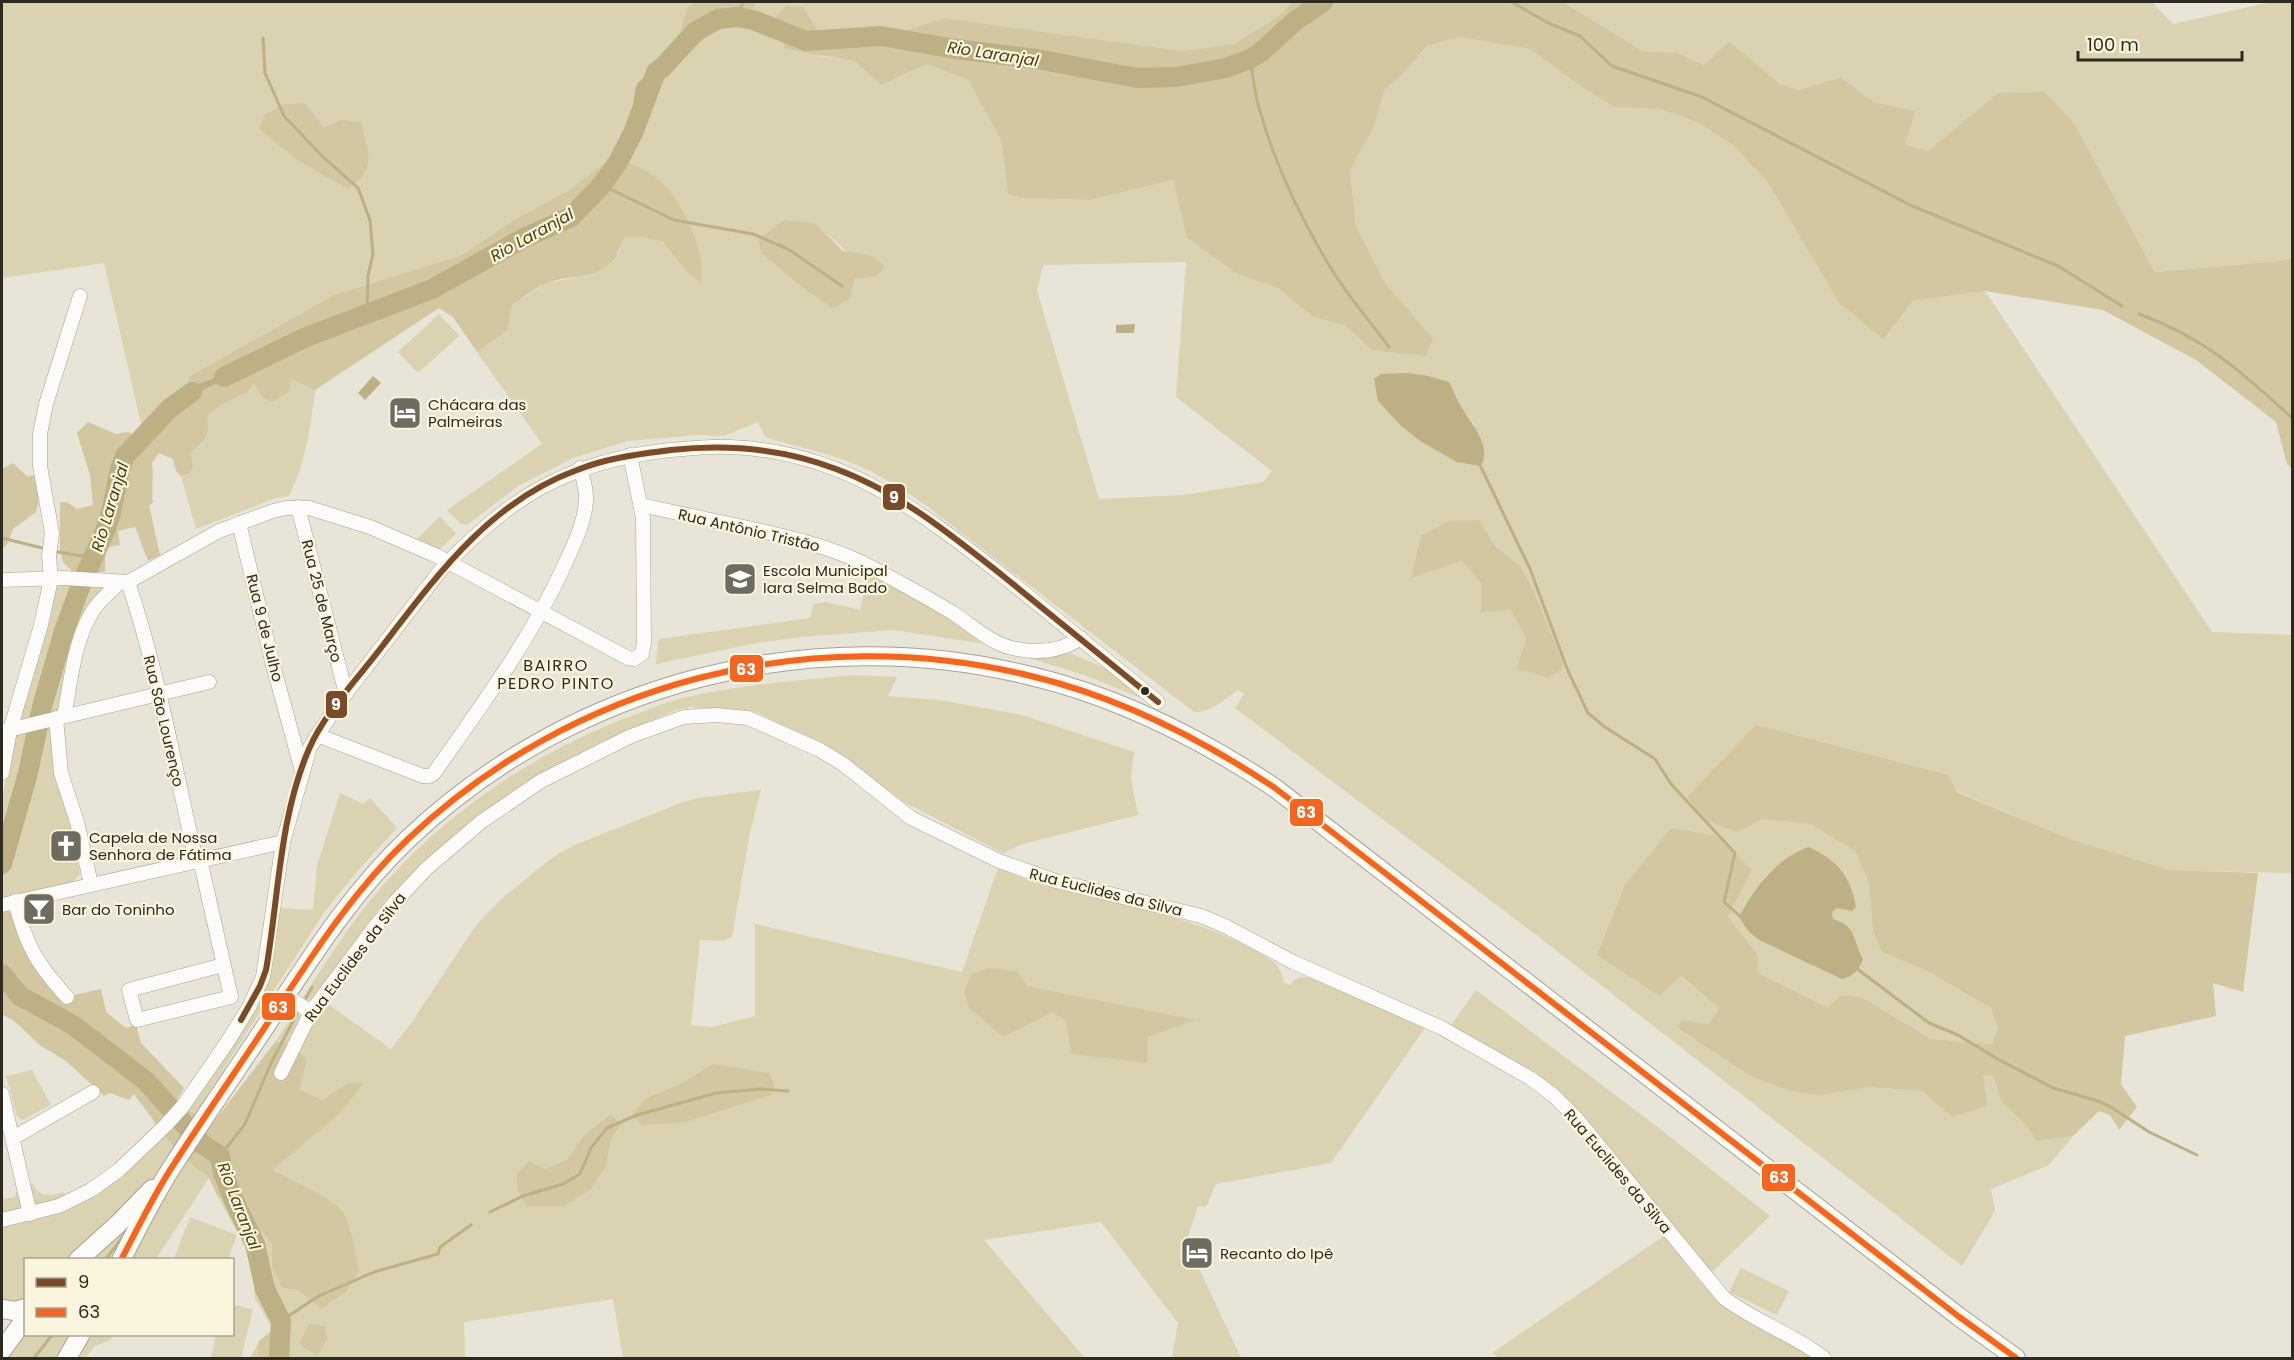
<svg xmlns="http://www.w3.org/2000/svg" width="2294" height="1360" font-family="Poppins,sans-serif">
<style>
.green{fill:#dbd2b1;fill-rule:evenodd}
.forest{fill:#d3c7a2}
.water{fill:#bcb084}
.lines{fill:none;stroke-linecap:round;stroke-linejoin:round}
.stream{stroke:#bcb084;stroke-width:3}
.river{stroke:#bcb084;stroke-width:20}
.minor-casing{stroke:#a5a298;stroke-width:15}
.major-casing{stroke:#a5a298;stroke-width:20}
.minor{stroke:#fcfbf9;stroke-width:14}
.major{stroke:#fcfbf9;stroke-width:18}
.bus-1-casing{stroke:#fbf5de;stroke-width:10}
.bus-2-casing{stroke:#fbf5de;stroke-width:10}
.bus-1{stroke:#7a4b2a;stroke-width:6}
.bus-2{stroke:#f26522;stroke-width:6}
.bus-dot{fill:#2d2a22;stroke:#fbf5de;stroke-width:2}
.labels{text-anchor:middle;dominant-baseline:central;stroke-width:4.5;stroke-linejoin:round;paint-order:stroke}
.poi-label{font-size:15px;fill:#2d2a22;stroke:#fbf5de;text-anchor:start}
.street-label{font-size:15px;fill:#2d2a22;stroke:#fbf5de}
.water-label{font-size:16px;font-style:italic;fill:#4d4112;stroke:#fbf5de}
.neighbourhood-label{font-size:16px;letter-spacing:1.5px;fill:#2d2a22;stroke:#fbf5de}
.line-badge{stroke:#fbf5de;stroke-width:2}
.badge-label{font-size:16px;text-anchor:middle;font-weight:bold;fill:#fff}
</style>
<rect width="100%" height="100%" fill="#e8e4d7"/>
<!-- green -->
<g class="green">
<path d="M2,2H696L688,7L694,47L719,26H739L758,2H1292L1279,16L1234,44L1182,51L944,18L907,30H817L820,56L854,61L881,85L927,64L968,80L1001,140L1008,194L1020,198L1090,200L1173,180L1187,238L1238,273L1278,288L1313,317L1346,326L1372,350L1433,338L1386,284L1356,226L1350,169L1374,127L1384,90L1401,76L1427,46L1459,37L1530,49L1582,87L1614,107L1660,109L1697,122L1735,147L1768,183L1839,303L1885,340L1913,301L1985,291L2212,632L2292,635V873L2170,870L2067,838L1957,791L1948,775L1687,796L1707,821L1762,819L1810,824L1855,851L1869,883L1873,932L1882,952L1927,971L1991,1008L1998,1028L1992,1044L1931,1039L1863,998L1828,1008L1758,973V955L1728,916L1680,976L1719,1008L1708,1024L1682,1020L1677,1029L1710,1048L1821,1095L1867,1087L1922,1091L1952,1117L1983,1075H1993L2001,1101L2024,1123L2037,1141L2073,1136L2049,1165L1991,1189L1995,1211L1962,1266L1539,937L1235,708L1244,694L1238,690C1227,698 1208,714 1194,712L927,506C897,485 867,466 832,456C810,449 787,444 765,437L758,422L724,436L697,435L628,441L573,458L518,486L467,525L461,524L447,510L542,444L477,352L508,330L512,305L546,283L590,275L619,253L620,242L625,237C637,237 653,235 663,243C677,252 683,272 700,281L611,158L568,191L517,218L462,255L334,295L188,377L247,367L198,393L157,427L145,441L104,263L2,278ZM305,103L324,128L285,104ZM815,223L875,277L855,279L833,309L803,288L762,254ZM1186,262L1176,397L1272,471L1263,482L1184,495L1099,499L1037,291L1043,265ZM1449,382L1462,408L1475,426L1420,441L1400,425L1378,401ZM1479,520L1496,547L1520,565L1532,587L1548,678L1518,669L1526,638L1510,609L1482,584L1462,561ZM1809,847C1837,860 1851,876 1856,907L1837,908L1832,912L1833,919C1856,924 1853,940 1863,958L1774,947L1759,940L1739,917L1768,874Z"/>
<path d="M1563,2H2152L2173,24L2271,2H2292V258L2279,261L2155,272L2075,125L1998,93L1928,151L1905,144L1914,111L1874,102L1841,77L1799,90L1780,84L1729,41L1704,65L1677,53L1643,51Z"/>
<path d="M439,314L459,336L418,373L398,352Z"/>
<path d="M291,379L315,390C311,426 305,464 289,496L276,498L196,529L181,476L189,474L193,467L191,452L202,444L207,416L223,404L248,392L255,383Z"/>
<path d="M440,516L456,534L440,549L417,539Z"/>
<path d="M73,572H92L91,582L103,586L104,588L62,706L51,726L80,874L72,883L2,910V800L13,744L22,721L20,719L55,587L59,584L72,582Z"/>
<path d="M869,572L940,612L986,644L893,630L801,637L757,643L656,664L658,642L660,639L810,618L814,604L826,602L860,610Z"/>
<path d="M1007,651L1072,654L1109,670L1141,698L1087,676Z"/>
<path d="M853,675L897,677L888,696L939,700L1022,715L1134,752L1131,779L1138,815L1023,844L1003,853L904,802L832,749L758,713L741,710L690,707L676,710L603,741L538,775L478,815L428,858L381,906L312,999L307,1001L303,998C328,958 353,919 385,883C450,810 535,753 626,718C644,711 663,703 682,698C738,685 795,681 853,675Z"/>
<path d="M761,790L750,832L732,937L723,941L700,940L691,1025L712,1027L755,1016V924L962,972L998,868C1016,876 1035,883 1054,888C1119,906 1186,914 1246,946C1262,955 1283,961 1283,982L1290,985C1299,972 1310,978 1323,982L1425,1028L1331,1163L1216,1184L1206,1207L1198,1206L1186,1243L1190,1249L1241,1358H1172L1178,1323L1101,1222L984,1240L1085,1358H623L613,1299L464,1322L465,1358H250L259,1341L273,1330L255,1299L251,1257L219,1199L222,1195L233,1198L241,1195L258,1229L267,1237L272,1246V1267L282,1288L297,1290L321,1309L342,1211L313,1191L273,1170L337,1116L348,1083L322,1100L299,1089L279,1040L275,1042L295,1012L300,1016V1022L311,1028L329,1005L391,1049L412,1022L476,925L501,899L553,857L574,845L683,802L698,798ZM712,1064L772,1095L686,1122L632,1114L645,1099L680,1084ZM609,1114L621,1124L611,1140L606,1166L517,1173L529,1162L545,1169L567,1160L584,1135Z"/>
<path d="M340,793L363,804L370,798L397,828L361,867L325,911L195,1113L188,1109L270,969L281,908L313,910L317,866Z"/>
<path d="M1476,990L1655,1125L1770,1216L1711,1273L1605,1142L1559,1091L1523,1065L1451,1025Z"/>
<path d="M32,1070L51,1105L22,1120L17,1116L6,1076Z"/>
<path d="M164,1135L186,1160L209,1178L156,1259L26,1260V1334L112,1335L111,1340L95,1346L85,1358H2L24,1315L2,1300V1199L15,1197L16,1192L33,1184C40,1198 51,1196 63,1192L70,1206Z"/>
<path d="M190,1217L237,1235L228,1259H174Z"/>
<path d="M1664,1236C1682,1258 1699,1284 1721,1303C1748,1327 1786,1341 1818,1358H1499L1492,1353Z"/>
<path d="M1741,1268L1789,1291L1777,1315L1729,1292Z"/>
<path d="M233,1305L253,1309L241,1358H211L216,1335L232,1334Z"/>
</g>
<!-- forest -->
<g class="forest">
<path d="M696,2H758L739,26H719L694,48L679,35L688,7Z"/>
<path d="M1292,2H1563L1643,51L1677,53L1704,65L1729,41L1780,84L1799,90L1841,77L1874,102L1915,111L1905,144L1928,151L1998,93L2045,92L2075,125L2155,272L2279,261L2292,258V469L2287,464L2276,422L2196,360L2103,310L1985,291L1913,301L1884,340L1839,303L1768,183L1735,147L1697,122L1660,109L1614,107L1582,87L1530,49L1459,37L1427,46L1401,76L1384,90L1374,127L1350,170L1356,226L1386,284L1433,338L1426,356L1372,350L1346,326L1313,317L1278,288L1238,274L1187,238L1173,180L1090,200L1020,198L1008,194L1001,140L968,80L927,64L881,85L854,61L785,49L776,17L787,6L803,7L817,30H907L944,18L1182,51L1234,44L1279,16Z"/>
<path d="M305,103L324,128L341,120L361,122C368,153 378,168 348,189L299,161L259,129L265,115L285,104Z"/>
<path d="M611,158C630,162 650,171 664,185C684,204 707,255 700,282L689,274L663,242L644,237H625C618,245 620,254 612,262C588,283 568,273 545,284C533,289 523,298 512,305L508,330L477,352L453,317L439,308L315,390L291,379L289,391L273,402L263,398L254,383L248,392L223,404L207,416C209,435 207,440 191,452L193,467L189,474L181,476L176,471L173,459L159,453L152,463C154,477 151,489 153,503L149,505L160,555L148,561L135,527L118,531L120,545L105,548V572H73L63,562L60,549V502H67L77,509L93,505L90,475L77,433L88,422L116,434L128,432L145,440L157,427L198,393L243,369L189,387L188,377L334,295L462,255L517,218L568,191Z"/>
<path d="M784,220L815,223L843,251L873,256L885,267L875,277L855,279L850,298L833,309L803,288L762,254L758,240Z"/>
<path d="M13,463L27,476L38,475L40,495L36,512L13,529L8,543L2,549V469Z"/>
<path d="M1479,520L1496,547L1520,565L1532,587L1563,663L1562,669L1548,678L1517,669L1526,638L1510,609L1481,612L1482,584L1462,561L1411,578L1421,536L1449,521Z"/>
<path d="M1756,725L1948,775L1957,792L2067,838L2170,870L2258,873L2243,992L2213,983L2216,1016L2125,1036L2121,1084L2137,1107L2119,1130L2110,1115L2099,1111L2073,1136L2037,1141L2024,1123L2001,1101L1993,1075H1983L1987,1106L1952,1117L1922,1091L1868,1087L1821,1095L1790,1091L1751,1076L1677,1028L1682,1020L1708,1024L1719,1008L1681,976L1660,996L1597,955L1625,885L1671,828L1716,836L1752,870L1728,916L1758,955V973L1828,1008L1841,995L1863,998L1931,1039L1992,1044L1998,1028L1991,1008L1927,971L1882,952L1873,932L1869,883L1855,851L1810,824L1762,819L1737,832L1707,821L1687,797Z"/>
<path d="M2,910L8,911L13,914L61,998L101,989L106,1012L126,1028L136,1025L141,1043L184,1088L176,1102L212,1124L275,1042C286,1039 298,1052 307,1059L299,1089L322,1100L348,1083H364L337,1116L273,1170C288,1178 333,1199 342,1211C352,1225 355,1254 359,1270L347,1291L321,1309L297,1290L282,1288L272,1267V1246L267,1237L258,1229L241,1195L233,1198L222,1195L219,1199L209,1178L186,1160L164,1135L134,1094L129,1100L110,1093L104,1096L66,1061L41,1046L14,1021L2,1014Z"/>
<path d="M989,968L1018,972L1027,986L1195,1020L1148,1037L1147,1063L1071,1054L1066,1021L1053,1012L1003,1037L969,1008L964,991L972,974Z"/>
<path d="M712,1064L769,1073L775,1086L772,1095L686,1122L642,1125L632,1114L645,1099L680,1084Z"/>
<path d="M610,1114L621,1124L611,1140L606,1166L591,1189L564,1206H526L518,1191L517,1173L529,1161L545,1169L567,1160L584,1135Z"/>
<path d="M309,1324L325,1326L327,1339L317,1356L299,1344Z"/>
<path d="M273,1330L271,1358H257L259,1341Z"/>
</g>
<!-- water -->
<g class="water">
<path d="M656,72L660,89C647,100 646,120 633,133C632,123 633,89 638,83C642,78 651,75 656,72Z"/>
<path d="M1135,324L1134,333H1116V325Z"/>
<path d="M247,367L198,393L172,412L168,403L189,387Z"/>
<path d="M1407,373L1428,376L1449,382C1454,391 1457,400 1462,408C1472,424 1492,447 1481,466L1457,462L1420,441L1400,425L1378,401L1374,379L1381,374Z"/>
<path d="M373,376L381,383L365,400L358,393Z"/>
<path d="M1809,847C1837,860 1851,876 1856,907L1852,911L1837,908L1832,912L1833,919C1856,925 1853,940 1863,959C1858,971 1855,975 1842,979L1759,940L1749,932L1739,917C1755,887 1777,858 1809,847Z"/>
<path d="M233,1199L245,1215L267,1267L256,1274L251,1245Z"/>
<path d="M276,1310L283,1315L285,1323L284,1358H276L279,1327Z"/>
</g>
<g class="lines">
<!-- stream -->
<g class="stream">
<path d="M1512,2L1548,23L1580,36L1612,66L1702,97L1910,205L2058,266L2122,306"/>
<path d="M737,17L743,2"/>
<path d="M263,38L265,73L284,116L322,156L358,188L370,220L373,254L368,276L367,314"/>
<path d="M1250,59C1253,74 1254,90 1258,104C1273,160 1299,215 1329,265C1346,294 1369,320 1389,347"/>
<path d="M602,185L674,220L753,234L788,249L842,286"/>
<path d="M2139,314C2205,338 2242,372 2292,418"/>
<path d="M1479,463L1530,569L1568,671L1588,713L1605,727L1655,759L1671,784L1735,853L1724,902L1741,917"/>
<path d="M2,538L46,549"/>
<path d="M52,551L94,558"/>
<path d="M1856,968L1929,1023L1958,1035L1996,1058L2053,1088L2098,1101L2111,1107L2149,1132L2197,1155"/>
<path d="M306,998L312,987"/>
<path d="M220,1156L245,1124L272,1061L297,1014"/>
<path d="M490,1212L523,1196L563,1184L580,1174L591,1148L607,1128L637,1115L716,1093L761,1089L788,1091"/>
<path d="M105,1260L125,1234"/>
<path d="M281,1321L317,1297L374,1272L438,1254L440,1247L471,1225"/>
<path d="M34,1358L53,1334"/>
</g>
<!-- river -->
<g class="river">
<path d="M224,377L304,338L432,289L524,238L571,217L602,185L618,162L633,133L656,72L663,67L695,32L718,19L737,17L753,20L806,41L881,36L955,49L1037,59L1137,78L1176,77L1226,68L1250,59L1260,53L1295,21L1323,2"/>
<path d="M2,864L28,773L42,707L64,631L82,582L105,531L111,513L120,469L125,456L170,408L192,392"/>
<path d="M2,974L20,996L73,1025L146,1081L202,1144L220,1156L223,1172L233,1199L255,1244L265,1289L281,1321L279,1358"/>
</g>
<!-- minor casing -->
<g class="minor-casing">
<g id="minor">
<path d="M641,505C676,513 712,520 748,528C787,537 825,545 861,562C892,578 923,595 953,613C972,625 990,643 1012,648C1037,654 1060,652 1081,638"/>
<path d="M298,507L346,694"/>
<path d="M239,523L273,665L302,771"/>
<path d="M2,580L64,578L128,582L219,531L273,511L286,508H309L370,527L437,556L628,658L634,659L642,654L644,643L643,518L630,455"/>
<path d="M128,582C158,671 175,769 196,860"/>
<path d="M64,716C71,681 74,639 94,609C101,599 111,591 120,582"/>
<path d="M56,718L61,773L77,822L91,884"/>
<path d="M4,731L209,682"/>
<path d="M317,735L423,776H430L434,773C481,706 531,639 565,564C574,544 585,522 586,500C587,489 583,479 580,468"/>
<path d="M2,773L10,730L41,625L51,579L49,556L52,533L40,466V434L46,404L80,296"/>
<path d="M200,859L231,997L137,1020L129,990L223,965"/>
<path d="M15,901C26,945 36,963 67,997"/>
<path d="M2,905L283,842"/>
<path d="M286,996L311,1012"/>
<path d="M281,1073L311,1012L374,928L397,900L427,868L481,822L541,781L631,736L684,717L716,715L748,718L820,750L843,764L911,818L999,861L1056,881L1201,916L1225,926L1293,962L1440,1027L1530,1078L1553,1095L1576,1118L1724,1298C1756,1322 1793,1334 1824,1358"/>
<path d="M2,1094L30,1214"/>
<path d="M13,1138L93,1092"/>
<path d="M2,1220L59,1206L91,1190L119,1170L166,1125L183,1106L226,1044L249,1007L263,977L283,842L310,747L340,701L440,571C507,499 564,463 662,451C684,449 707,446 730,447C844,451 921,512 1007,579C1058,620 1108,661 1158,702"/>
</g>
</g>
<!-- major casing -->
<g class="major-casing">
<g id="major">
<path d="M78,1260L118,1224L152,1189"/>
<path d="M121,1260C138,1228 154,1194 174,1164C204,1117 236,1071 267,1024C310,959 351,893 408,839C573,682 811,621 1031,676C1119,697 1200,738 1275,788L1958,1316L2016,1358"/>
<path d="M2,1309L15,1311L26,1308"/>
<path d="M2,1350L26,1318"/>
<path d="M67,1358L81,1334"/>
</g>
</g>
<!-- minor -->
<use href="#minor" class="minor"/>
<!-- major -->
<use href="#major" class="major"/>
<!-- bus-1 casing -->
<g class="bus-1-casing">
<path id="bus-1" d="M241,1020L260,986L266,970C279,896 279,818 309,749C325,712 360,676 384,644C437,575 491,501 577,470C607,458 639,454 671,450C726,444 784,449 836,469C899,492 951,535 1003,576C1055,618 1107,660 1158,702"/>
</g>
<!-- bus-2 casing -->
<g class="bus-2-casing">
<path id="bus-2" d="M121,1260C138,1228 154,1194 174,1164C204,1117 236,1071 267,1024C310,959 351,893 408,839C573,682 811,621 1031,676C1119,697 1200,738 1275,788L1958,1316L2016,1358"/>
</g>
<!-- bus-1 -->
<use href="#bus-1" class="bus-1"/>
<!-- bus-2 -->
<use href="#bus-2" class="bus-2"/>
</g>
<!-- icons -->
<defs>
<g id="hotel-square" transform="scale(1.725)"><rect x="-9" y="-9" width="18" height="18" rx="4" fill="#6e6b61" stroke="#fbf5de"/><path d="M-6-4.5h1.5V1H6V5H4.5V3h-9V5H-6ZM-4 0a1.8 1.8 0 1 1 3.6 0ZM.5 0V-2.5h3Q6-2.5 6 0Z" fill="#fff"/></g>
<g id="school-square" transform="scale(1.725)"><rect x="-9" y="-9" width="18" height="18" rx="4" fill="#6e6b61" stroke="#fbf5de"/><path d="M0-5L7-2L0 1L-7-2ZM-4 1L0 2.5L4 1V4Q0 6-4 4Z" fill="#fff"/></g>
<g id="church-square" transform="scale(1.725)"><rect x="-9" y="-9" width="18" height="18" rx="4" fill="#6e6b61" stroke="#fbf5de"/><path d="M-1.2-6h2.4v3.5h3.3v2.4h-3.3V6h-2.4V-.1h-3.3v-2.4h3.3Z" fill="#fff"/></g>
<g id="bar-square" transform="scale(1.725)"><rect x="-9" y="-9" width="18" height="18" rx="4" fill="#6e6b61" stroke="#fbf5de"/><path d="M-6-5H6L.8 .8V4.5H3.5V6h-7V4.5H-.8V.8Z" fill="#fff"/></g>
</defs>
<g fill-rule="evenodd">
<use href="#hotel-square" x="405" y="413"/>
<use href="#school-square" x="740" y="579"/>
<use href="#church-square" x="66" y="846"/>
<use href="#bar-square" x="39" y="909"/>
<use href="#hotel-square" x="1197" y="1253"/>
</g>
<!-- markers -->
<circle class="bus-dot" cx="1145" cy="691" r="5"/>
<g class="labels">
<!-- poi labels -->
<g class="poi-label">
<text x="428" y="404">Chácara das<tspan x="428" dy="17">Palmeiras</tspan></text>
<text x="763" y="570">Escola Municipal<tspan x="763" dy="17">Iara Selma Bado</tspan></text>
<text x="89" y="837">Capela de Nossa<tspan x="89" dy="17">Senhora de Fátima</tspan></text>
<text x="62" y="909">Bar do Toninho</text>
<text x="1220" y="1253">Recanto do Ipê</text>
</g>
<!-- street labels -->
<g class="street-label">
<text transform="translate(749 530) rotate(13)">Rua Antônio Tristão</text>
<text transform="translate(322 601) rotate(76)">Rua 25 de Março</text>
<text transform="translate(265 628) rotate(76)">Rua 9 de Julho</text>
<text transform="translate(164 721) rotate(77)">Rua São Lourenço</text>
<text transform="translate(1106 892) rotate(14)">Rua Euclides da Silva</text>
<text transform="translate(355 957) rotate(-53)">Rua Euclides da Silva</text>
<text transform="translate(1618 1171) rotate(50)">Rua Euclides da Silva</text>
</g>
<!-- water labels -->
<g class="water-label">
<text transform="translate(993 54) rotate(9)">Rio Laranjal</text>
<text transform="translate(532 235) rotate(-29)">Rio Laranjal</text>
<text transform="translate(110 507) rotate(-73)">Rio Laranjal</text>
<text transform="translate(239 1206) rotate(69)">Rio Laranjal</text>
</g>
<!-- neighbourhood labels -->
<g class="neighbourhood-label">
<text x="556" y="665">BAIRRO<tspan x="556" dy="18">PEDRO PINTO</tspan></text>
</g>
</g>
<g class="line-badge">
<rect x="882" y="483" width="24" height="28" rx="6" fill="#7a4b2a"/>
<rect x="729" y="654" width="35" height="29" rx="6" fill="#f26522"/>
<rect x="325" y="690" width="23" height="29" rx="6" fill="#7a4b2a"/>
<rect x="1289" y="798" width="35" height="29" rx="6" fill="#f26522"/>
<rect x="261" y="992" width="35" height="29" rx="6" fill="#f26522"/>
<rect x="1761" y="1163" width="35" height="29" rx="6" fill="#f26522"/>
</g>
<g class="badge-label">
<text x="894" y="503">9</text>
<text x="746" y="675">63</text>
<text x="336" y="710">9</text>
<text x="1306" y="818">63</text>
<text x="278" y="1013">63</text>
<text x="1779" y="1183">63</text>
</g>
<!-- border -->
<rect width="2294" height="1360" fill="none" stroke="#2d2a22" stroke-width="6"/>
<!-- legend -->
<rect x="24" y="1258" width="210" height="78" fill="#fbf5de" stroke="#a9a493" stroke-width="1.5"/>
<rect x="36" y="1278" width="30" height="9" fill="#7a4b2a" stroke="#a9a493" stroke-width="1.5"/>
<text x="78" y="1288" font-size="18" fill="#2d2a22">9</text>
<rect x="36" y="1308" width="30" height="9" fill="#f26522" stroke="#a9a493" stroke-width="1.5"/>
<text x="78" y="1318" font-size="18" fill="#2d2a22">63</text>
<!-- scale -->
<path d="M2078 51v9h164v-9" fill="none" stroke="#2d2a22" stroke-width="3"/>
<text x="2087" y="51" font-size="18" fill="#2d2a22" stroke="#fbf5de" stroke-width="4.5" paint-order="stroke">100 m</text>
</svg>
